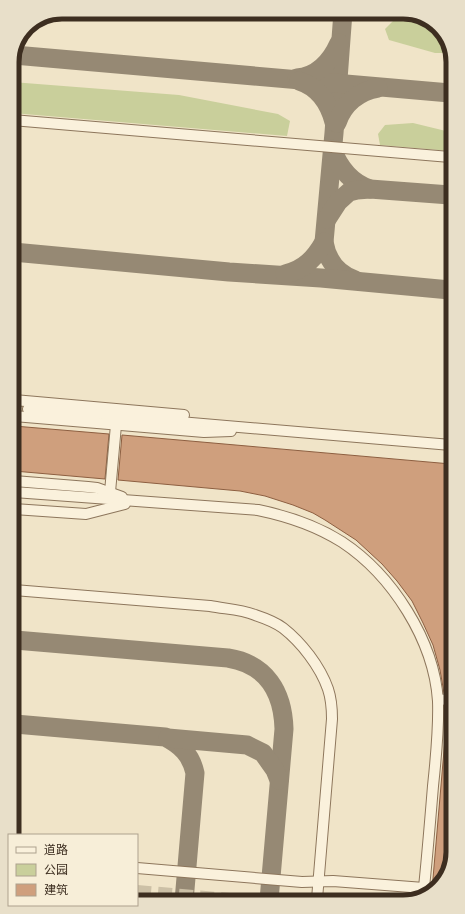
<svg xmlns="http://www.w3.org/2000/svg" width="465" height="914" font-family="'Libre Baskerville','Noto Sans SC',serif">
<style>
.green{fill:#c9cf9b}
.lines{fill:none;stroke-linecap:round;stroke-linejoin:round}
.taxiway{stroke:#968974;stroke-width:19}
.building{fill:#cf9f7d;stroke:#8d5f41}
.minor-tunnel{stroke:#ccc0a6;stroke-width:10;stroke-dasharray:10 5;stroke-linecap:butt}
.highway-tunnel{stroke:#ccc0a6;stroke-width:14;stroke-dasharray:14 7;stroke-linecap:butt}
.minor-casing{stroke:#8d765c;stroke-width:12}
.minor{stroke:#faf1dc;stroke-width:10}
.rim{fill:none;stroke:#3d2e20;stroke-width:5}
</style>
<rect width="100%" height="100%" fill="#f0e4c8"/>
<!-- green -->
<g class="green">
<path d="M427,20L433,22L449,43V53H435L389,40L385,29L393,21Z"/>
<path d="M12,82L179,95L278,114L290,121L287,136L12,113Z"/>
<path d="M413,123L450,132V151L380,145L378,134L385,125Z"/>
</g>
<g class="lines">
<!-- taxiway -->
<g class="taxiway">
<path d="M343,12L334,133L324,242C327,260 338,274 355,280"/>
<path d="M14,55L450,93"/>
<path d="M297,78C318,76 331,61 339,43"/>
<path d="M299,81C318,87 329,103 334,122"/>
<path d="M337,123C343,104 359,91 378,88"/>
<path d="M332,149C339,167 351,183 370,189"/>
<path d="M327,219L338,202L349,192L357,190L370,189L450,195"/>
<path d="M13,252L229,272L321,278L450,290"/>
<path d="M285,274C304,270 315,258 324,242"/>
<path d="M15,640L228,658C266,664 283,692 284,729L269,900"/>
<path d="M15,724L165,737C181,745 191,755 195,773L184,901"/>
<path d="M168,738L247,745L263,753L275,770L279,780"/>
</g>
</g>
<!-- building -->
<g class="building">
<path d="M14,426L109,434L105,479L14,471Z"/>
<path d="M122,435L451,464L452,693H444L440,670L433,645L423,623L412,601L397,581L382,564L356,540L325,520L313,513L293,505L265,496L240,491L118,480Z"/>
<path d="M452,705L453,853L444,880L432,890L445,739V706Z"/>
</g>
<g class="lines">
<!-- minor-tunnel -->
<path class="minor-tunnel" d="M14,408L28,409"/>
<!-- highway-tunnel -->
<path class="highway-tunnel" d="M137,892L229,900"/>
<!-- minor casing -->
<g class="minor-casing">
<g id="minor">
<path d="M12,120L450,157"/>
<path d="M14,400L184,415"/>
<path d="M28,409L451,445"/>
<path d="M14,416L204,432L231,431"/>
<path d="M14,481L88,487L97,488L122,497"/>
<path d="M14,492L258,510C287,516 317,526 342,542C392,575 434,640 438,701C439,729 436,758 433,786C430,823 427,860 423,897"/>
<path d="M110,492L116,425"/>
<path d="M14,509L86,514L125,504"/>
<path d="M14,590L210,606C225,609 241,609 255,615C264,618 275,622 283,628C301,642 320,666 328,689C331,698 332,709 332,719L317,899"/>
<path d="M438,700L452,699"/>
<path d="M137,868L302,882L333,881L424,888"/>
</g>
</g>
<!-- minor -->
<use href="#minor" class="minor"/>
</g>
<!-- crop -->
<path d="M0 0H465V914H0ZM62 19H403A43 43 0 0 1 446 62V852A43 43 0 0 1 403 895H62A43 43 0 0 1 19 852V62A43 43 0 0 1 62 19Z" fill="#e8dfc9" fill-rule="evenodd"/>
<path class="rim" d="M62 19H403A43 43 0 0 1 446 62V852A43 43 0 0 1 403 895H62A43 43 0 0 1 19 852V62A43 43 0 0 1 62 19Z"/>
<!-- legend -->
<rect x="8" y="834" width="130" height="72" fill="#f7eed8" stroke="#ada18e"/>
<rect x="16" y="847" width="20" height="6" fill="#faf1dc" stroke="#ada18e"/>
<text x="44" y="854" font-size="12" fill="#3d2e20">道路</text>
<rect x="16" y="864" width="20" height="12" fill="#c9cf9b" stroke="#ada18e"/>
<text x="44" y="874" font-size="12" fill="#3d2e20">公园</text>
<rect x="16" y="884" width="20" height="12" fill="#cf9f7d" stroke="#ada18e"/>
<text x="44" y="894" font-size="12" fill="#3d2e20">建筑</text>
</svg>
